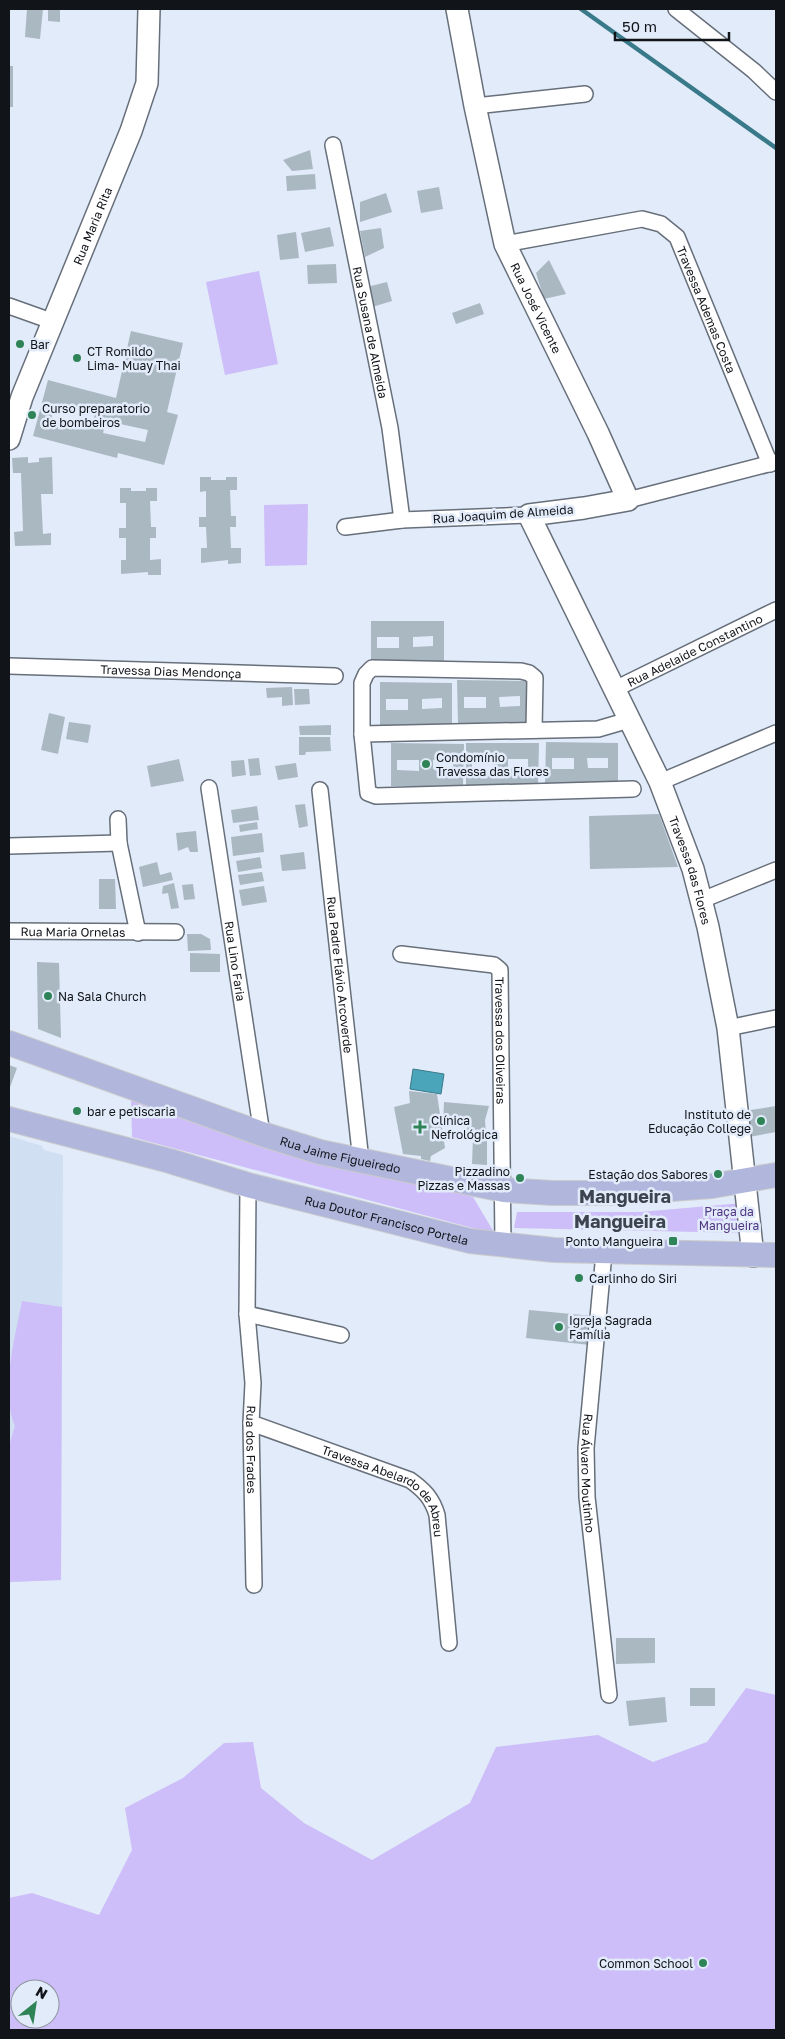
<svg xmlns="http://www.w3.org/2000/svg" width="785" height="2039" font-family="'Golos Text',sans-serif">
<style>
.built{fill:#d1dff2}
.green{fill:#cdbdf8;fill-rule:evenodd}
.water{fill:#4aa5bb;stroke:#397a8a}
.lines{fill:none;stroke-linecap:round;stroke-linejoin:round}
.stream{stroke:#397a8a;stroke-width:4.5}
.building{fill:#aab8c2;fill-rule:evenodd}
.street-casing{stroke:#676f7b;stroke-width:18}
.secondary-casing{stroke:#676f7b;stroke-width:24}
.primary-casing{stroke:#cbcbcc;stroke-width:26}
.street{stroke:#fff;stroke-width:15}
.secondary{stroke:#fff;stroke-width:21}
.primary{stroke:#b0b6dc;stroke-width:24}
.poi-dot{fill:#2f8457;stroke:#e2ebf9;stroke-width:2}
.labels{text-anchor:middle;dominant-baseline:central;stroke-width:5;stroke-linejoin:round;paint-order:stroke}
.street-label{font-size:12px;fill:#111419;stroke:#e2ebf9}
.poi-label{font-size:12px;fill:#111419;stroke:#e2ebf9;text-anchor:start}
.park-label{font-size:12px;fill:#503580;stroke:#e2ebf9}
.district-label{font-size:18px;font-weight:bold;fill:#3d444f;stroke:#e2ebf9}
</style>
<rect width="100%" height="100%" fill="#e2ebf9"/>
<!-- built -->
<path class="built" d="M9,1136L42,1146L44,1150L63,1155L61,1580L9,1582Z"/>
<!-- green -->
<g class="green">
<path d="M259,271L278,364L225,375L206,282Z"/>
<path d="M308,504L307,565L265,566L264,505Z"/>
<path d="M131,1099L473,1197L495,1234L132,1137Z"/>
<path d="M743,1203L745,1233L514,1228L517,1212H640Z"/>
<path d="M22,1301L62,1307L61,1580L9,1582V1446L15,1426C0,1391 15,1338 22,1301Z"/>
<path d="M746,1688L776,1695V2030H9V1898L32,1893L99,1915L132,1850L125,1808L183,1778L224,1743L253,1742L261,1788L304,1823L372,1860L470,1803L496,1747L598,1735L653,1762L707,1742ZM20,1989H50V2019H20Z"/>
</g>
<!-- water -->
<path class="water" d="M413,1069L444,1074L441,1094L410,1089Z"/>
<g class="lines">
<!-- stream -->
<path class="stream" d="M581,9L776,148"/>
</g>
<!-- building -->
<g class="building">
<path d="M27,9H43L40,39L25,37Z"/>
<path d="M48,9H60V22L48,21Z"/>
<rect x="9" y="66" width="4" height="41"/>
<path d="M310,150L313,169L292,171L283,160Z"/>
<path d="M315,174L316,189L287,191L286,176Z"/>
<path d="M439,187L443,209L421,213L417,191Z"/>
<path d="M386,193L392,212L360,222V202Z"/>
<path d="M330,227L334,246L305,252L301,233Z"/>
<path d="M381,228L384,248L365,257L360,231Z"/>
<path d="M296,232L299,258L280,260L277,235Z"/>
<path d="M549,260L566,294L544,299L536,273Z"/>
<path d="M336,264L337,283L308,284L307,265Z"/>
<path d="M387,282L392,301L372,307L367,287Z"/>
<path d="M480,303L484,314L456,324L452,313Z"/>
<path d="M131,331L183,343L167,412L178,415L164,465L118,453L117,458L33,436L48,380L116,398ZM54,405L95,414L91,429L51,420ZM106,421L148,430L145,442L103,433Z"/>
<path d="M28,457V463L39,462V458L52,457L53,494H41L43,534L51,533V545L15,546L14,532L23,531L21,473H13L12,458Z"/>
<path d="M200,477H211V480H226V477H237V490H230L231,516H236V527H230L231,548H241V563L228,564V560L201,563V548H207L206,527H199V517H206V491L200,492Z"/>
<path d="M120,488H131V491H146V488H157V501H150L151,527H156V538H150V560L161,559V575H148V572L121,574V560H126V538H119V528H126V503H120Z"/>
<path d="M371,621H444V664L371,663ZM433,636V646L413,647V637ZM377,637H399V648H377Z"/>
<path d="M457,680L530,681V724L458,723ZM520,696V706L500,707L499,697ZM464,697H486V708H464Z"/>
<path d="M380,682L452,683V726L380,725ZM442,698V708L422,709V699ZM386,699H408V710H386Z"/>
<path d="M292,687L293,705L282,706V697L267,698L266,688Z"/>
<path d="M294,689H309L310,704L295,705Z"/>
<path d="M49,713L65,717L58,754L41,750Z"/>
<path d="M69,722L91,725L88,743L66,739Z"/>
<path d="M331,725V735H300L299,726Z"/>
<path d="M299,737H330L331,751L306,752L305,755H299Z"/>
<path d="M546,742L618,743V785H545ZM552,758H574V769H552ZM587,758H608V768H588Z"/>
<path d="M391,743L464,744L463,786H391ZM453,759V769H433V760ZM397,760H419V771L397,770Z"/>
<path d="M466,743H539L538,786L466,785ZM472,759H494V770H472ZM508,759H528V768L508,769Z"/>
<path d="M259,758L261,775L250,776L248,759Z"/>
<path d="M179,759L184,781L151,787L147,766Z"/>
<path d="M244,760L246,775L232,777L231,761Z"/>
<path d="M296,763L298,777L278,780L275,766Z"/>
<path d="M305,804L308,826L299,828L295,805Z"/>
<path d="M257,806L259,820L233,823L231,810Z"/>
<path d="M659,814L678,867L590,869L589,816Z"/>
<path d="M257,822L258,829L240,832L239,825Z"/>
<path d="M196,831L198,852H190L188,847L178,851L176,833Z"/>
<path d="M262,833L264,852L233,856L231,837Z"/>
<path d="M304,852L306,869L282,871L280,855Z"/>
<path d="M260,857L262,868L238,872L236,861Z"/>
<path d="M157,862L160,875L171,872L173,880L143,887L139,867Z"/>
<path d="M262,872L264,881L240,885L238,875Z"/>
<path d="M99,879H115L116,909H99Z"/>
<path d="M174,883L179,908L171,909L168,893L162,894L163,886Z"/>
<path d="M193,884L195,899L184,900L182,885Z"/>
<path d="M264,886L267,902L242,906L239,890Z"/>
<path d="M187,934H201L210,939L211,950L188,951Z"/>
<path d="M190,953L220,954V972H190Z"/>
<path d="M37,962L59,963L61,1038L38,1029Z"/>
<path d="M9,1065L17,1068L9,1090Z"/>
<path d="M409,1091L437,1094L445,1148L431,1156L430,1161L421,1159V1156L403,1154L394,1107L410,1103Z"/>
<path d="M444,1102L489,1106L485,1120L486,1134L467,1132V1127L443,1125Z"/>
<path d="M776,1106V1132L749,1137L744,1111Z"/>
<path d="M473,1138L487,1139V1165L472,1164Z"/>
<path d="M529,1310L593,1316L590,1345L526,1338Z"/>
<path d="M616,1638H655V1663L616,1664Z"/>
<rect x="690" y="1688" width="25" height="18"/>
<path d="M665,1697L667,1722L629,1726L626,1701Z"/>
</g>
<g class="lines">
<!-- street casing -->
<g class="street-casing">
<g id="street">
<path d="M676,9L754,71L776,92"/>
<path d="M475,106L585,94"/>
<path id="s1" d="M333,145L390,428L402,520"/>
<path id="s2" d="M505,244L642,219L661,224L677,237L770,464"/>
<path d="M9,306L54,322"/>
<path d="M628,500L776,462"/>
<path d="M345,527L402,520L529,515"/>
<path id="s3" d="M9,666L335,676"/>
<path id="s4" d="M613,690L776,610"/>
<path d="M534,730L535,678L529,673L521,671L372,668L366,674L362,683V734L368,793L376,796L633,789"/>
<path d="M362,734L598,729L629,720"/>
<path d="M660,782L776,733"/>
<path id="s5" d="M209,788L262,1134"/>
<path id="s6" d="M320,790L361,1161"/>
<path d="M118,819L119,843L138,933"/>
<path d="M9,846L119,843"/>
<path d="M702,900L776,870"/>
<path id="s7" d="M9,931L176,932"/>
<path id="s8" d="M401,954L494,965L500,970L503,1245"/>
<path d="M728,1028L776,1018"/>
<path id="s9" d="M248,1185L247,1314L253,1383L251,1423L254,1585"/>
<path id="s10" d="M604,1253L586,1448L587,1497L609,1695"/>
<path d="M247,1314L341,1335"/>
<path id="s11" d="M251,1423L410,1480C424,1490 432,1498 437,1515L449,1643"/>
</g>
</g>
<!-- secondary casing -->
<g class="secondary-casing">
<g id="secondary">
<path id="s12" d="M457,9L475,106L505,244L598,433L628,500L584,508L529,515L660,782L693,869L708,927L728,1028L753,1256"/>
<path id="s13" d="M9,439L22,397L131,131L147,83L149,9"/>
</g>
</g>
<!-- primary casing -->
<g class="primary-casing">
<g id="primary">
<path id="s14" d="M9,1043L262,1134L320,1152L504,1190L552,1193H617L712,1186L776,1175"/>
<path id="s15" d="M9,1119L170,1161L248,1185L470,1241L554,1250L776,1255"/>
</g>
</g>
<!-- street -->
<use href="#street" class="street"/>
<!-- secondary -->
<use href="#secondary" class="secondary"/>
<!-- primary -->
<use href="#primary" class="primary"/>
</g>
<!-- markers -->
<g class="poi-dot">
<circle cx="20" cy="344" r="5"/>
<circle cx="77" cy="358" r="5"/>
<circle cx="32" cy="415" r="5"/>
<circle cx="426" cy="764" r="5"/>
<circle cx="48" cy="996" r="5"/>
<circle cx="77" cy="1111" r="5"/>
<circle cx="761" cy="1121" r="5"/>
<path d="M417.5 1119.5h5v5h5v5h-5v5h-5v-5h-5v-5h5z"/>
<circle cx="718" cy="1174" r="5"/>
<circle cx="520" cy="1178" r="5"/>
<rect x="668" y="1236" width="10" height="10" rx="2.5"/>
<circle cx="579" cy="1278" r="5"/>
<circle cx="559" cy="1327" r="5"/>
<circle cx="703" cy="1963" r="5"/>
</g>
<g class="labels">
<!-- street labels -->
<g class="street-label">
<text stroke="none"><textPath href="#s13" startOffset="229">Rua Maria Rita</textPath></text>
<text stroke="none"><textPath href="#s12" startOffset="311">Rua José Vicente</textPath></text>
<text stroke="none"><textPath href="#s2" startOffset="258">Travessa Ademas Costa</textPath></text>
<text stroke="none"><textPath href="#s1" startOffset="191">Rua Susana de Almeida</textPath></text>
<text transform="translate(503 514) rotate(-4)">Rua Joaquim de Almeida</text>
<text stroke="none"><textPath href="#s4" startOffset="91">Rua Adelaide Constantino</textPath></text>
<text stroke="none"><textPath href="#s3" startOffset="162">Travessa Dias Mendonça</textPath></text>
<text stroke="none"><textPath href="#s12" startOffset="1015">Travessa das Flores</textPath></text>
<text stroke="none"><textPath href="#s7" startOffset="64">Rua Maria Ornelas</textPath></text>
<text stroke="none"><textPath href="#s5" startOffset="175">Rua Lino Faria</textPath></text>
<text stroke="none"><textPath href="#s6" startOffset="186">Rua Padre Flávio Arcoverde</textPath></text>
<text stroke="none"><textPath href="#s8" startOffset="172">Travessa dos Oliveiras</textPath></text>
<text stroke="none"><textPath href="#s14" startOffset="350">Rua Jaime Figueiredo</textPath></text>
<text stroke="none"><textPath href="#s15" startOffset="391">Rua Doutor Francisco Portela</textPath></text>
<text stroke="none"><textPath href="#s9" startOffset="265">Rua dos Frades</textPath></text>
<text stroke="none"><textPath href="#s10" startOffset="221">Rua Álvaro Moutinho</textPath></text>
<text stroke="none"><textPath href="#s11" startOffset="156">Travessa Abelardo de Abreu</textPath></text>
</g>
<!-- poi labels -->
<g class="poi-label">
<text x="30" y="344">Bar</text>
<text x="87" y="351">CT Romildo<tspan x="87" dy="14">Lima- Muay Thai</tspan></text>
<text x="42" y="408">Curso preparatorio<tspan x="42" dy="14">de bombeiros</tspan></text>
<text x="436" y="757">Condomínio<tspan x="436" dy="14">Travessa das Flores</tspan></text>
<text x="58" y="996">Na Sala Church</text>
<text x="87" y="1111">bar e petiscaria</text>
<text x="751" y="1114" text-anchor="end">Instituto de<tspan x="751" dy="14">Educação College</tspan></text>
<text x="431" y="1120">Clínica<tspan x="431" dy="14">Nefrológica</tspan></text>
<text x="510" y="1171" text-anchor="end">Pizzadino<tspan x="510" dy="14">Pizzas e Massas</tspan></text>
<text x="708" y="1174" text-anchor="end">Estação dos Sabores</text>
<text x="663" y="1241" text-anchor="end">Ponto Mangueira</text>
<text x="589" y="1278">Carlinho do Siri</text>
<text x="569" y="1320">Igreja Sagrada<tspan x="569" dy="14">Família</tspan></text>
<text x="693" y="1963" text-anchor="end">Common School</text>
</g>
<!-- park labels -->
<g class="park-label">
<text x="729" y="1211">Praça da<tspan x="729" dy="14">Mangueira</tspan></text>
</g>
<!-- district labels -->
<g class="district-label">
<text x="625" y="1196">Mangueira</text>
<text x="620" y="1221">Mangueira</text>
</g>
</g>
<!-- border -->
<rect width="785" height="2039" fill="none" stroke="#111419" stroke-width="20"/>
<!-- north arrow -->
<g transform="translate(35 2004) rotate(30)"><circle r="24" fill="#e2ebf9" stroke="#8e959f"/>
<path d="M0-4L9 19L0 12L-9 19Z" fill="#2f8457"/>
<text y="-8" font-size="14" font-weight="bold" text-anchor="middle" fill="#111419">N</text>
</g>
<!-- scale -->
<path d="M615 32v8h114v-8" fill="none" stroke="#111419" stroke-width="2.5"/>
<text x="622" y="32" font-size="15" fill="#111419" stroke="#e2ebf9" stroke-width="4" paint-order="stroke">50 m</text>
</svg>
